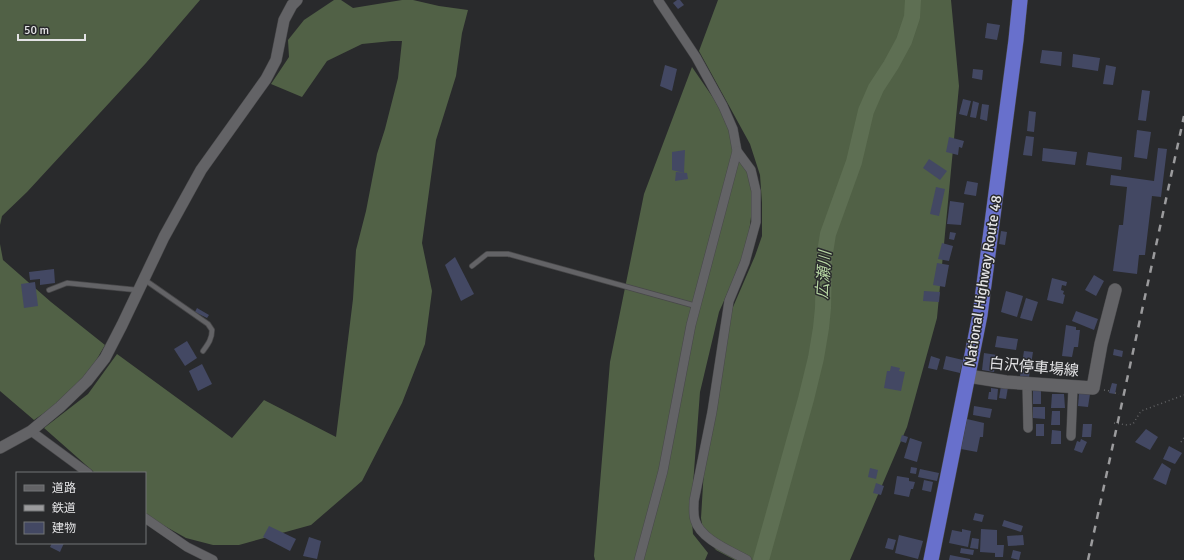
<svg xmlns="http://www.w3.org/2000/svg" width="1184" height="560" font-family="Signika,'Noto Sans JP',sans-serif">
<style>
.forest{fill:#516146}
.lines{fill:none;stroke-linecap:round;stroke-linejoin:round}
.river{stroke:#5e6f53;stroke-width:16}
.building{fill:#434863}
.service-casing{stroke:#48484a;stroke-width:6}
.minor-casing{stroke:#48484a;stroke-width:10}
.tertiary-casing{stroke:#48484a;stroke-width:12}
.secondary-casing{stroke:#48484a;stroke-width:14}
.trunk-casing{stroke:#48484a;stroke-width:16}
.path{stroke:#626365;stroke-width:1.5;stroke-dasharray:1 3;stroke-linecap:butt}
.service{stroke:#636366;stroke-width:4.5}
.minor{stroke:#636366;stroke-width:9}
.tertiary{stroke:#636366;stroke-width:11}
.secondary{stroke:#636366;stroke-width:13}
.trunk{stroke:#6870cc;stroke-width:15}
.rail{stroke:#9b9b9d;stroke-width:2.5;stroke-dasharray:7 7;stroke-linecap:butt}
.labels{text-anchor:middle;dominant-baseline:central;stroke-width:3;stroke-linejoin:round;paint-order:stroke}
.street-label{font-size:15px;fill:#e3e3e5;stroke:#292a2c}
.water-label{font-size:16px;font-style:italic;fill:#b7d6a3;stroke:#292a2c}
</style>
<rect width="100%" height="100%" fill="#292a2c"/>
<!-- forest -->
<g class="forest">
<path d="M0,0H200L146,63L27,192L2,216L0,225Z"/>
<path d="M334,0H341L353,8L402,0H413L439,6L468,10L462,33L456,76L436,140L422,243L432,291L425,344L402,403L362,481L311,525L239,545H213L186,538L145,515V473H95L44,428L88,394L117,354L232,438L264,400L336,437L353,299L356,250L366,211L377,154L385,129L398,78L402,41H392L362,44L327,61L302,97L271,84L289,57L288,40L304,20Z"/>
<path d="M718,0H951L959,86L937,318L907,427L850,560H735L716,550L704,536L701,518L705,452L724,337L733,307L755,256L762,236V203L760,175L750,144L699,51Z"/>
<path d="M692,67L714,99L743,153L754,193L747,249L719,312L700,392L691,511L693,534L708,553L705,560H595L594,556L610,362L644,194Z"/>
<path d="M0,244L3,260L51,302L105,345L80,388L34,420L0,391Z"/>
</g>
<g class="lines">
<!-- river -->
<path class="river" d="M761,560L806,399L816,358L821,328L823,308L824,259L828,234L854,162L866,111L876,88L891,65L904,41L912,17L913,0"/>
</g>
<!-- building -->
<g class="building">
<path d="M677,0H680L684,5L678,9L673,3Z"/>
<path d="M987,23L1000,25L997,40L985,38Z"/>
<path d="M1042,50L1062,52L1061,66L1040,63Z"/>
<path d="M1073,54L1100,58L1098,71L1072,67Z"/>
<path d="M665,65L677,69L672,91L660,86Z"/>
<path d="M1106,65L1116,67L1113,85L1103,84Z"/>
<path d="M973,69L983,70L982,80L972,78Z"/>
<path d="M1142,90L1150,91L1146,121L1138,120Z"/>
<path d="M963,99L971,101L967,116L959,114Z"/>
<path d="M973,101L979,103L976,118L970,117Z"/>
<path d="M982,104L989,105L987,121L980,119Z"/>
<path d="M1029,111L1036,112L1034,132L1027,131Z"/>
<path d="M1137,130L1151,132L1147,159L1134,157Z"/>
<path d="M1026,136L1034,137L1032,156L1023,155Z"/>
<path d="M949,137L964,141L962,148L959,147L958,155L946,152Z"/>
<path d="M1043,148L1077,152L1075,165L1042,161Z"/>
<path d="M1158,148L1167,149L1161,197L1152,196L1145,255H1139L1137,274L1113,271L1119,225H1123L1127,187L1110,185L1111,175L1154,181Z"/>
<path d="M685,150L684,173L672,170V152Z"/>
<path d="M1088,152L1122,157L1121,170L1086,165Z"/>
<path d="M929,159L947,171L940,180L923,168Z"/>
<path d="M676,172L687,173L688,179L675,181Z"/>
<path d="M967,181L978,183L976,196L964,194Z"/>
<path d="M936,187L945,189L939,216L930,214Z"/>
<path d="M950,201L964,203L961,225L947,224Z"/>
<path d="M1001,231L1007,232L1005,245L999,244Z"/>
<path d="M950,232L956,233L954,240L949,239Z"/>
<path d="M942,243L953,246L949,261L938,259Z"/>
<path d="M455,257L474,294L461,301L445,265Z"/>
<path d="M937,263L949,265L945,287L933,285Z"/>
<path d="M54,269L55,283L40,285V279L30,280L29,272Z"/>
<path d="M1094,275L1104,281L1096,296L1085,290Z"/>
<path d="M1052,278L1067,282L1066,286L1062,285L1061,290L1064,291L1063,294L1065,295L1063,304L1047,300Z"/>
<path d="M35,282L38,306L24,308L21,284Z"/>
<path d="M924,291L940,292L939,302L923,301Z"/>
<path d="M1006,291L1023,296L1017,317L1001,312Z"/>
<path d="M1026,298L1038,302L1032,321L1020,318Z"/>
<path d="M197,308L209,315L207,318L195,312Z"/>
<path d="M1076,311L1098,319L1094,330L1072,321Z"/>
<path d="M1066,325L1076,327V330H1080L1078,347H1074L1072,357L1062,356Z"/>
<path d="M997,336L1018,339L1016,350L995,347Z"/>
<path d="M187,341L197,358L185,366L174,349Z"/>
<path d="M1114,349L1123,351L1122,357L1113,355Z"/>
<path d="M1024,351L1033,352L1029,377L1020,376Z"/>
<path d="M984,353L997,355L994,372L982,370Z"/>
<path d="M931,356L940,359L937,370L928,368Z"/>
<path d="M946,356L963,360L960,373L943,369Z"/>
<path d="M202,364L212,384L198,391L189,371Z"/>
<path d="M891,366L900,368L899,371L905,372L901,391L884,388L887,371H890Z"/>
<path d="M1112,383L1117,384L1115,394L1109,393Z"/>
<path d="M1001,386L1008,387L1006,399L999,398Z"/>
<path d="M991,388L998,389L997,400L988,399L989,392H991Z"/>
<path d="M1033,389H1039V391H1041V404H1033Z"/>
<path d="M1079,393L1090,394L1088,407L1078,406Z"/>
<path d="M1052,394H1064L1065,408H1051Z"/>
<path d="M974,406L992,409L990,418L973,415Z"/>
<path d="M1033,407H1045V419L1033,418Z"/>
<path d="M1052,411H1060V425H1051Z"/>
<path d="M967,419L984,423L983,437H980L977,452L961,449Z"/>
<rect x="1036" y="424" width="8" height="12"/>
<path d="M1083,424H1092L1091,437H1082Z"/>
<path d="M1146,429L1158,437L1150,450L1135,442Z"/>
<path d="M1052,430L1061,431V444H1051Z"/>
<path d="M902,435L908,437L906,443L900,441Z"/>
<path d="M910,438L922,442L917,462L904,458Z"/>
<path d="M1081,439L1087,442L1082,453L1074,450L1077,441L1080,442Z"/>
<path d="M1169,446L1182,453L1175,464L1163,459Z"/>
<path d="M1162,463L1171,469L1166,485L1153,479Z"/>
<path d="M911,467L917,468L916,474L910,473Z"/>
<path d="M870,468L878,470L876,479L868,477Z"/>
<path d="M920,469L939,473L937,481L918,477Z"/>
<path d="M897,476L909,478V481L915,482L913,489H911L909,497L894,494Z"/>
<path d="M924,480L933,482L931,492L922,490Z"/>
<path d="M876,483L884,486L881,495L873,493Z"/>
<path d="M975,513L984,515L982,522L973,520Z"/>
<path d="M1004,520L1023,526L1021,532L1002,526Z"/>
<path d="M269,526L296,539L290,551L263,537Z"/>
<path d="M962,529L971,531L968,547L949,543L952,530L962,532Z"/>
<path d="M981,529L997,530V545H1004L1003,557H995V553L980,552Z"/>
<path d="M899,535L923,541L918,559L895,553Z"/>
<path d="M1023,535L1024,545L1008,546L1007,536Z"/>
<path d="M309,537L321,541L317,559L303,556Z"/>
<path d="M888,538L896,540L893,550L885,548Z"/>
<path d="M972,538L979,539L978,549L970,548Z"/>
<path d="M52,543H64L60,552L50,547Z"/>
<path d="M961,548L974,550L973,555L960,553Z"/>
<path d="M1013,550L1021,552L1019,560L1011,558Z"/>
<path d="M950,555L970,559V560H949Z"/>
</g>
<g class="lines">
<!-- service casing -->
<g class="service-casing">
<g id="service">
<path d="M472,266L487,254H508L696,306"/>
<path d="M145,280L208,324L212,330C212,339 208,344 203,351"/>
<path d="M49,290L67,283L137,290"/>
</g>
</g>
<!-- minor casing -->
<g class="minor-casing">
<g id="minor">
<path d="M658,0L696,57L723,106L733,129L737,151L751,170L756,191V222L745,262L729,301L712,412L694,501C694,507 693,514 695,520C700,539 731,551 747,560"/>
<path d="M1027,384L1028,428"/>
<path d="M31,431L88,473"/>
<path d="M1071,436L1073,387"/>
<path d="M145,518L187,547L213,560"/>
<path d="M639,560L663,471L691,325L737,151"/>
</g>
</g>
<!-- tertiary casing -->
<g class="tertiary-casing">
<path id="tertiary" d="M0,448L31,431L60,407L87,381L105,358L122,325L164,237L201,170L266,79L276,60L284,20L292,5L297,0"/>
</g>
<!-- secondary casing -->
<g class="secondary-casing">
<path id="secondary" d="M968,376L1006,382L1093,388L1101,344L1115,290"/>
</g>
<!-- trunk casing -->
<g class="trunk-casing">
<path id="trunk" d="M931,560L980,315L1016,40L1020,0"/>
</g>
<!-- path -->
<g class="path">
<path d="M1104,390L1110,391"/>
<path d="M1115,393L1119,394"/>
<path d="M1114,423L1127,425L1133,424L1141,411L1184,395"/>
<path d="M1181,442L1184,438"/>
</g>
<!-- service -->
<use href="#service" class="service"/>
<!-- minor -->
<use href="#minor" class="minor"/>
<!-- tertiary -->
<use href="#tertiary" class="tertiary"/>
<!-- secondary -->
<use href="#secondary" class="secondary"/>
<!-- trunk -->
<use href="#trunk" class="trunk"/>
<!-- rail -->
<path class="rail" d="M1088,560L1184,116"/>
</g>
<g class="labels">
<!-- street labels -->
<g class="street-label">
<text transform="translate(983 281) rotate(-81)">National Highway Route 48</text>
<text transform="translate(1034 367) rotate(5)">白沢停車場線</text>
</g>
<!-- water labels -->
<g class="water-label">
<text transform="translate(824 275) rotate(-86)">広瀬川</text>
</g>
</g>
<!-- legend -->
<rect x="16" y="472" width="130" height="72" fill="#292a2c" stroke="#737476"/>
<rect x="24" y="485" width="20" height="6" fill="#636366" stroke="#737476"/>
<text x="52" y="492" font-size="12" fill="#e3e3e5">道路</text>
<rect x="24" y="505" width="20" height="6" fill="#9b9b9d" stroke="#737476"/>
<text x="52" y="512" font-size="12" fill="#e3e3e5">鉄道</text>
<rect x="24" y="522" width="20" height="12" fill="#434863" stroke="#737476"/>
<text x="52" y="532" font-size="12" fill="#e3e3e5">建物</text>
<!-- scale -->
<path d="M18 34v6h67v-6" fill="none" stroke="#e3e3e5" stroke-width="2"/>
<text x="24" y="34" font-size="12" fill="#e3e3e5" stroke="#292a2c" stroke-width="3" paint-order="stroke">50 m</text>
</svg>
